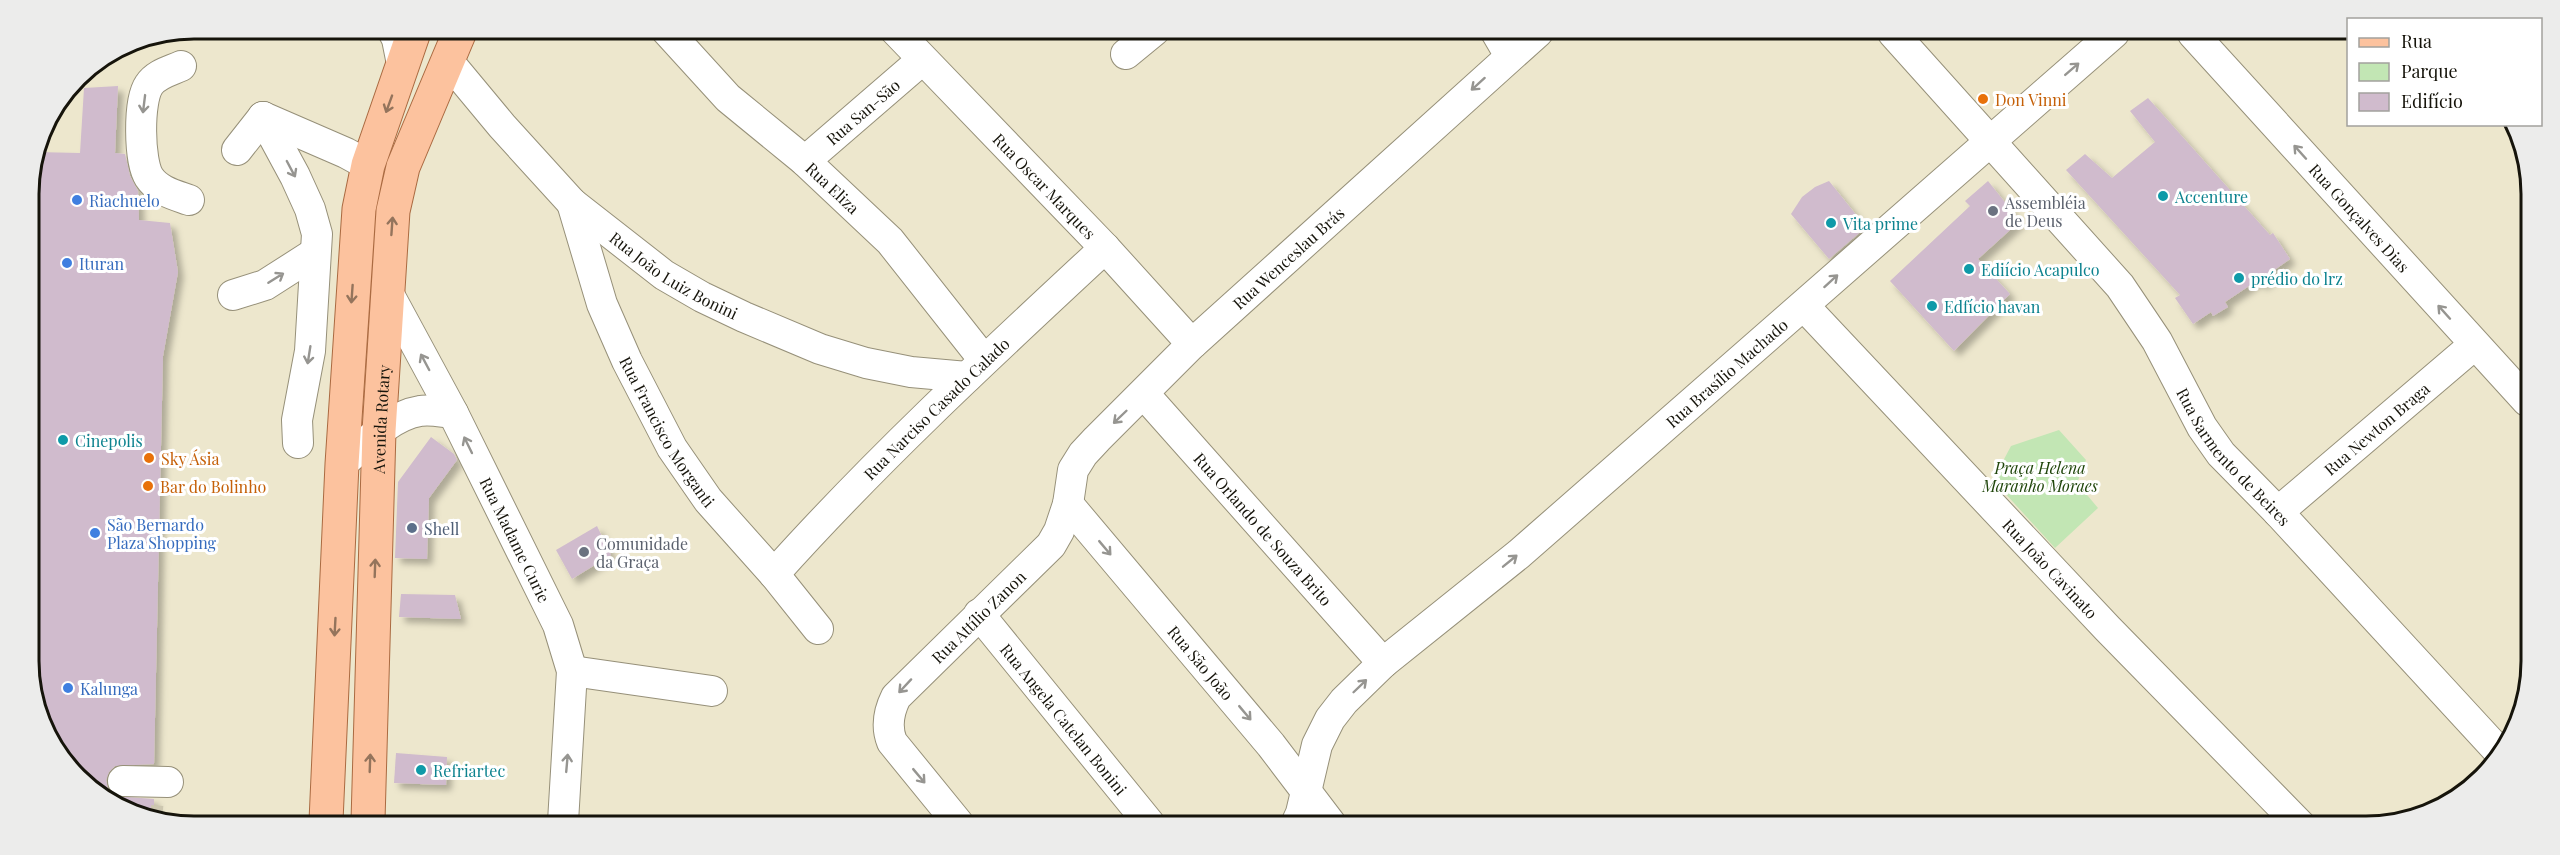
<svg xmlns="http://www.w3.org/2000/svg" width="2560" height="855" font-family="'Playfair Display',serif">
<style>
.green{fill:#c2e6b4}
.building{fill:#d0bbcd;filter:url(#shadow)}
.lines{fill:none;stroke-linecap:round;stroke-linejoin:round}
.minor-tunnel{stroke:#cdc7b0;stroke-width:30;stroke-dasharray:30 15;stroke-linecap:butt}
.minor-casing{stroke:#969079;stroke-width:32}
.major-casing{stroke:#aa6a41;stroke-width:35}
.minor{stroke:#fff;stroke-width:30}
.major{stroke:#fcc29e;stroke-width:33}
.oneway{stroke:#969591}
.oneway2{stroke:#94745c}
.food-dot{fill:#e8710a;stroke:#fff;stroke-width:2}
.culture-dot{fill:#0f9aa8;stroke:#fff;stroke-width:2}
.shop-dot{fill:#3f7fe0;stroke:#fff;stroke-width:2}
.worship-dot{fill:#6b7280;stroke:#fff;stroke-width:2}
.service-dot{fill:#5c6f8a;stroke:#fff;stroke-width:2}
.labels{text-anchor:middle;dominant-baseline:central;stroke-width:6;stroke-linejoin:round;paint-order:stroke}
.food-label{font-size:16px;fill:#c56008;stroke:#fff;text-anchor:start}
.street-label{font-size:16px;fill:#16140b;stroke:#fff}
.culture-label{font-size:16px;fill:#0d838f;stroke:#fff;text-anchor:start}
.shop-label{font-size:16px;fill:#366cbe;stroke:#fff;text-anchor:start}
.worship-label{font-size:16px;fill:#5b616d;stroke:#fff;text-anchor:start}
.park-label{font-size:16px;font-style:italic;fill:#20460b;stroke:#fff}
.service-label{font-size:16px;fill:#4e5e75;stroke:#fff;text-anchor:start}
.rim{fill:none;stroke:#16140b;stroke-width:3}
</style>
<defs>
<filter id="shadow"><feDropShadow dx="5.5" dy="5.5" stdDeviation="3" flood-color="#0004"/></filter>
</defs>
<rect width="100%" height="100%" fill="#ede7cd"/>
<!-- green -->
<path class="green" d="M2059,430L2086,460L2077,483L2098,508L2055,548L1993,480L2011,446Z"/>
<!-- building -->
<g class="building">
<path d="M118,86L115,153L125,154L130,176L138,191L139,220L170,223L178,272L163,356L154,764L115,766L109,772L106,780L108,789L115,796L154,799V821L70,770L32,693L29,184L36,152L80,153L84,88Z"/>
<path d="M2148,98L2270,235L2273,233L2290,259L2273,271L2275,275L2261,285L2258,280L2225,302L2228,307L2213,316L2211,312L2193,324L2175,298L2180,295L2066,170L2085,154L2112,178L2155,142L2130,111Z"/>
<path d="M1829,181L1866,227L1829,259L1791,214L1802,197L1815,187Z"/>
<path d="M1988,181L2020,221L1978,259L2010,294L1954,351L1890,281L1970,206L1965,201Z"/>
<path d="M431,437L454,454L457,460L429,498L427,559L395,558L398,482Z"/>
<path d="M597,526L611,555L572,579L556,550Z"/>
<path d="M401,594L455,595L461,619L399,617Z"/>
<path d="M396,753L447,757L446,785L394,783Z"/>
</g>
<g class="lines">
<!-- minor-tunnel -->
<path class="minor-tunnel" d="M150,820L162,821"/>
<!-- minor casing -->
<g class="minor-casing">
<g id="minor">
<path d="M392,29L397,39L402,64"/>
<path id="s1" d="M666,30L728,98L805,161L890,241L984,360"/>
<path id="s2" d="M895,30L1105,248L1192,344"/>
<path d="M1496,32L1510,56"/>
<path id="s3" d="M1893,33L2120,286L2157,341L2202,427L2221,454L2278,512L2502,755"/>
<path id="s4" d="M2193,34L2527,401"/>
<path d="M1126,54L1154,31"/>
<path id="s5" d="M448,61L502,126L572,203L664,275L702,297L744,317L820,349L866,363L911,372L967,377"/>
<path d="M181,66C170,71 156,74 149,85C138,101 139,161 149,177C158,191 175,195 189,200"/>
<path d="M263,117L295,176L310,209L317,234L310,351L297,420L298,443"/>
<path d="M263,117L346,153L368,165"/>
<path d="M237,150L263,117"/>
<path id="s6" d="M805,161L922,60"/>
<path id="s7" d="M572,203L602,304L627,361L672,448L708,500L774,574L818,629"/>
<path id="s8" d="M387,291L453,413L558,625L572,671L563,822"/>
<path d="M233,295L265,285L315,253"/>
<path id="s9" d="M1804,306L2108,629L2301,826"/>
<path id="s10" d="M1144,394L1383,663"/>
<path d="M342,464C364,445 389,416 420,411C430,409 442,412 453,413"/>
<path id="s11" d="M1068,504L1271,745L1331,824"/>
<path id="s12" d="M2278,512L2474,345"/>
<path id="s13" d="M774,574C877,459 992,353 1105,248"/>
<path id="s14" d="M979,614L1149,823"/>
<path d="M572,671L712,691"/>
<path d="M123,781L168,782"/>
<path id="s15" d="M958,823L892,742C886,727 889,711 896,697L1051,545L1059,531L1068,504L1073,470L1083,454L1097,439L1192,344L1538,32"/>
<path id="s16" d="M1296,824L1301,813L1317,745L1330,719L1344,701L1383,663L1519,554L2114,33"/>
</g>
</g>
<!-- major casing -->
<g class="major-casing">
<g id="major">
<path d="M326,821L342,464L359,209L368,165L415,29"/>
<path id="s17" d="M368,821L379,431L393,211L403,167L461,29"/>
</g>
</g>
<!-- minor -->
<use href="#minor" class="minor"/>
<!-- major -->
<use href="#major" class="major"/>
</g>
<!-- one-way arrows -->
<defs><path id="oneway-shaft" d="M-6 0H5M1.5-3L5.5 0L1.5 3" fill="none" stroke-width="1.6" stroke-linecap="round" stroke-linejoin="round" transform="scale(1.5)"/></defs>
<g class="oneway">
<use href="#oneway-shaft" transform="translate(2072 69) rotate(-41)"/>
<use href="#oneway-shaft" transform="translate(1478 84) rotate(138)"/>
<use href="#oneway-shaft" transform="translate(144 104) rotate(97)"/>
<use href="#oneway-shaft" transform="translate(2300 152) rotate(-132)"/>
<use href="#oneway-shaft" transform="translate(291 169) rotate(62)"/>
<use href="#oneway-shaft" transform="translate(276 278) rotate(-32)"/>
<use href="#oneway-shaft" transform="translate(1831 281) rotate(-42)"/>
<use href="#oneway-shaft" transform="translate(2444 312) rotate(-132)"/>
<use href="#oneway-shaft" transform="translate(309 355) rotate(99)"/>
<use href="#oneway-shaft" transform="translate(425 362) rotate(-118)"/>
<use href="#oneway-shaft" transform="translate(1120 417) rotate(136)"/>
<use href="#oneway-shaft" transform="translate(468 445) rotate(-116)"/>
<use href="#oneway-shaft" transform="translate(1105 548) rotate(50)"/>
<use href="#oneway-shaft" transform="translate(1510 561) rotate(-39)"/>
<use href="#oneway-shaft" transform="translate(905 686) rotate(133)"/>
<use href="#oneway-shaft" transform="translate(1360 686) rotate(-44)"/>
<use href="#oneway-shaft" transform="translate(1245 713) rotate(50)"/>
<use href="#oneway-shaft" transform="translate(567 763) rotate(-85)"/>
<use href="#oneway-shaft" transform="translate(919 776) rotate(50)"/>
</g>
<g class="oneway2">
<use href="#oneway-shaft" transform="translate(389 104) rotate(110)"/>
<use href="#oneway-shaft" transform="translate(392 226) rotate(-86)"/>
<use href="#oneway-shaft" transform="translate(352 294) rotate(94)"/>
<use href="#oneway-shaft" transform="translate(375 568) rotate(-88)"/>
<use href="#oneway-shaft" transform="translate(335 627) rotate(93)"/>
<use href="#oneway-shaft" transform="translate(370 763) rotate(-88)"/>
</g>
<!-- markers -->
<g class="food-dot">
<circle cx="1983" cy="99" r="6"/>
<circle cx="149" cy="458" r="6"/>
<circle cx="148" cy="486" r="6"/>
</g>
<g class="culture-dot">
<circle cx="2163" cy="196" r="6"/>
<circle cx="1831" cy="223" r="6"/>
<circle cx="1969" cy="269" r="6"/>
<circle cx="2239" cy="278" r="6"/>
<circle cx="1932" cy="306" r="6"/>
<circle cx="63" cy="440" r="6"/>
<circle cx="421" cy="770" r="6"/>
</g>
<g class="shop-dot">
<circle cx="77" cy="200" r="6"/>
<circle cx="67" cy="263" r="6"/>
<circle cx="95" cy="533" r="6"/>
<circle cx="68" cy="688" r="6"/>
</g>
<g class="worship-dot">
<circle cx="1993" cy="211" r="6"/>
<circle cx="584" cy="552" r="6"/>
</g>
<circle class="service-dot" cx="412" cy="528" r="6"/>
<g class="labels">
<!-- food labels -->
<g class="food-label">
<text x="1995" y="99">Don Vinni</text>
<text x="161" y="458">Sky Ásia</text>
<text x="160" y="486">Bar do Bolinho</text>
</g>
<!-- street labels -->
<g class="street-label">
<text stroke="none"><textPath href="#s6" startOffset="76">Rua San-São</textPath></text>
<text stroke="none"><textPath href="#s2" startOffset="216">Rua Oscar Marques</textPath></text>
<text stroke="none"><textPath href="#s1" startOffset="230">Rua Eliza</textPath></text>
<text stroke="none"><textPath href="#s4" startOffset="248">Rua Gonçalves Dias</textPath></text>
<text stroke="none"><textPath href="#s15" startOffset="750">Rua Wenceslau Brás</textPath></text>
<text stroke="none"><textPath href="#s5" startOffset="314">Rua João Luiz Bonini</textPath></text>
<text stroke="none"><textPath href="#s16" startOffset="638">Rua Brasílio Machado</textPath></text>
<text stroke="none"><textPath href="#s13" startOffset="232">Rua Narciso Casado Calado</textPath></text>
<text stroke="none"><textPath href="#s17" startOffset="402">Avenida Rotary</textPath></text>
<text stroke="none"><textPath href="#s12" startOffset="129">Rua Newton Braga</textPath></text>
<text stroke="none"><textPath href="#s7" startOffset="249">Rua Francisco Morganti</textPath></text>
<text stroke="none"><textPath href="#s3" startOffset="546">Rua Sarmento de Beires</textPath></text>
<text stroke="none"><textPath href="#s10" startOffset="180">Rua Orlando de Souza Brito</textPath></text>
<text stroke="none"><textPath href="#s8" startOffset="280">Rua Madame Curie</textPath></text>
<text stroke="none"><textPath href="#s9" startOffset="360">Rua João Cavinato</textPath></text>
<text stroke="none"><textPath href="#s15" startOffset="266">Rua Attílio Zanon</textPath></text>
<text stroke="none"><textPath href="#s11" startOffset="207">Rua São João</textPath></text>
<text stroke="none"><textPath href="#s14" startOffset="135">Rua Angela Catelan Bonini</textPath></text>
</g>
<!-- culture labels -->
<g class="culture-label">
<text x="2175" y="196">Accenture</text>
<text x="1843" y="223">Vita prime</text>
<text x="1981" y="269">Ediício Acapulco</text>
<text x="2251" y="278">prédio do lrz</text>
<text x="1944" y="306">Edfício havan</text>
<text x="75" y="440">Cinepolis</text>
<text x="433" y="770">Refriartec</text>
</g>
<!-- shop labels -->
<g class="shop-label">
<text x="89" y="200">Riachuelo</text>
<text x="79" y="263">Ituran</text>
<text x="107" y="524">São Bernardo<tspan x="107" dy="18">Plaza Shopping</tspan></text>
<text x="80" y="688">Kalunga</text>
</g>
<!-- worship labels -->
<g class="worship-label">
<text x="2005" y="202">Assembléia<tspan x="2005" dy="18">de Deus</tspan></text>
<text x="596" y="543">Comunidade<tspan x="596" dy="18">da Graça</tspan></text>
</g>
<!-- park labels -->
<g class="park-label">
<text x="2040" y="467">Praça Helena<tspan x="2040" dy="18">Maranho Moraes</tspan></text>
</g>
<!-- service labels -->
<g class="service-label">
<text x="424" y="528">Shell</text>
</g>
</g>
<!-- crop -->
<path d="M0 0H2560V855H0ZM194 39H2366A155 155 0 0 1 2521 194V661A155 155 0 0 1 2366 816H194A155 155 0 0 1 39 661V194A155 155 0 0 1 194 39Z" fill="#ececeb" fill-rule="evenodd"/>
<path class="rim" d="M194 39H2366A155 155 0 0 1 2521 194V661A155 155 0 0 1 2366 816H194A155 155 0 0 1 39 661V194A155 155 0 0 1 194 39Z"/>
<!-- legend -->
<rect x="2347" y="18" width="195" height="108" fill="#ffffff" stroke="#a2a19d" stroke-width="1.5"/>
<rect x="2359" y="38" width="30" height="9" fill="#fcc29e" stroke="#a2a19d" stroke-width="1.5"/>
<text x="2401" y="48" font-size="18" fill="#16140b">Rua</text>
<rect x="2359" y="63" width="30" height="18" fill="#c2e6b4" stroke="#a2a19d" stroke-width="1.5"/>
<text x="2401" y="78" font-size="18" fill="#16140b">Parque</text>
<rect x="2359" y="93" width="30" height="18" fill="#d0bbcd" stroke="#a2a19d" stroke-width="1.5"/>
<text x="2401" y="108" font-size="18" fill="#16140b">Edifício</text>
</svg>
